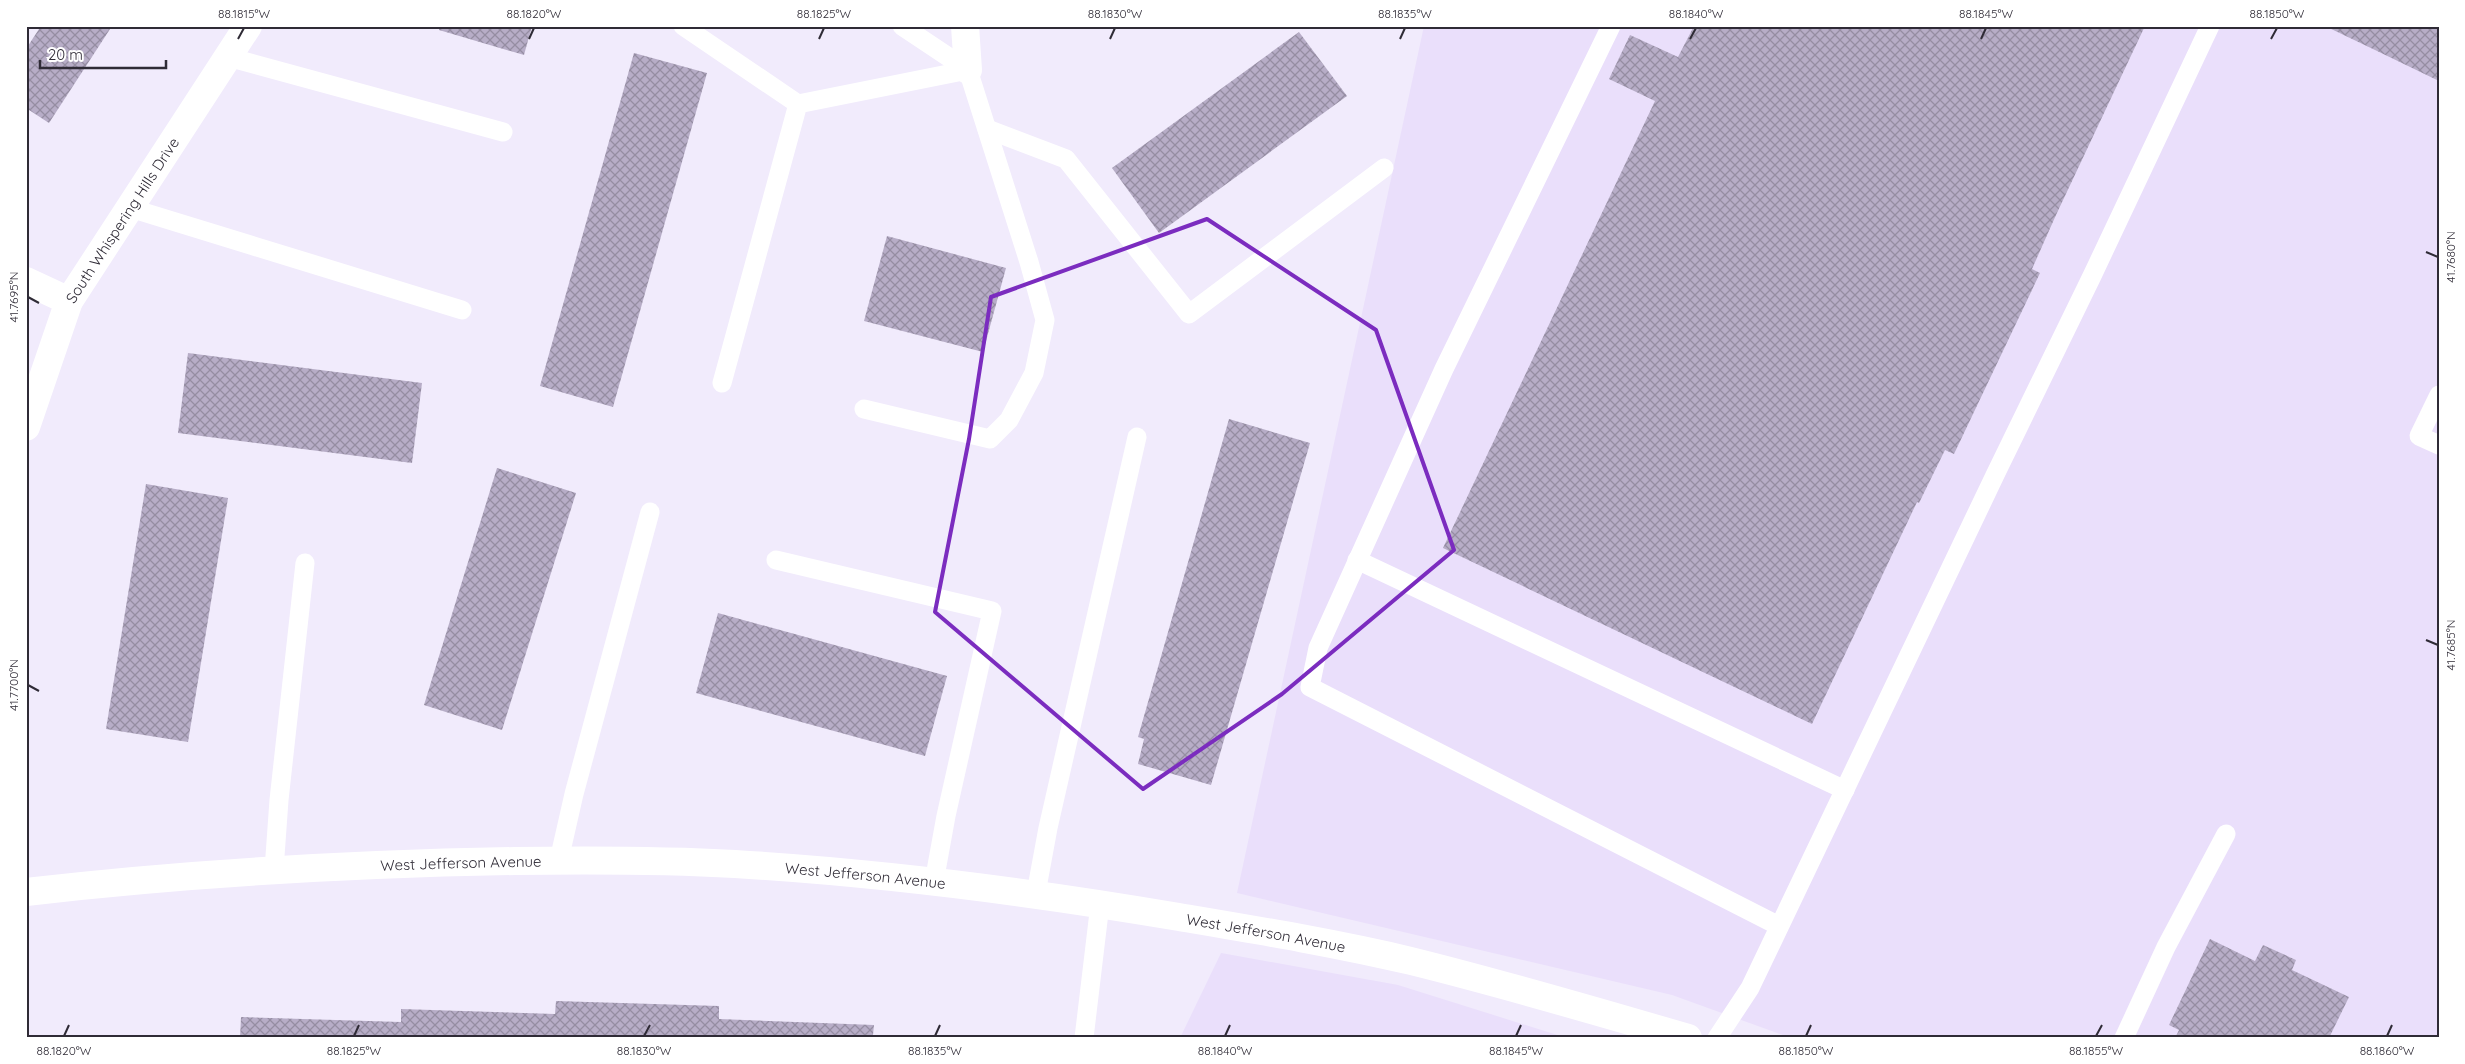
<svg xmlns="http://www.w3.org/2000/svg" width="2465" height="1064" font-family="Quicksand,sans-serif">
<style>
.built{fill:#eadffb}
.building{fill:url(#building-cross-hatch)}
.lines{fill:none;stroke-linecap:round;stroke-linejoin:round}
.lane{stroke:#fff;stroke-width:19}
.street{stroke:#fff;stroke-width:28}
.secondary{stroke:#fff;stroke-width:28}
.marked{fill:none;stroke:#7b2cbf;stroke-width:4;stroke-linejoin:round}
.ticks{fill:none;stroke:#2f2b36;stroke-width:2}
.labels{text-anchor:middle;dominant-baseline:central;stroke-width:4;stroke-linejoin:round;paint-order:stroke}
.street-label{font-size:15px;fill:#2f2b36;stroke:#fff}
.neatline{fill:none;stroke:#2f2b36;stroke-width:2}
.ticks-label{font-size:12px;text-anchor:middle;fill:#2f2b36}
</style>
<defs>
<pattern id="building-cross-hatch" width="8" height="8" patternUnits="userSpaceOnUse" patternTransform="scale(1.25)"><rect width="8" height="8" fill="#b7adc7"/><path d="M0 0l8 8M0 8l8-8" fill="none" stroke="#958da2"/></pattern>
</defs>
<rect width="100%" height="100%" fill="#f1ebfc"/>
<!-- built -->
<g class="built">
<path d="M1424,26H2439V1038H1791L1672,995L1237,893Z"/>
<path d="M1221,953L1398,985L1567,1038H1180Z"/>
</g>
<!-- building -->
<g class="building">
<path d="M41,26H112L49,123L26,108V49Z"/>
<path d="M440,26H532L524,55L439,30Z"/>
<path d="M1694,26H2145L2056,215L2032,269L2040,273L1954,454L1945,450L1919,503L1917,502L1812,724L1443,548L1655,101L1609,79L1630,35L1678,57Z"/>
<path d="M2325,26H2439V81L2375,50Z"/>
<path d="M1299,32L1347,96L1159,233L1112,168Z"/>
<path d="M634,53L707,73L613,407L540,386Z"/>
<path d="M887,236L1006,268L983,352L864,321Z"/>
<path d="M188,353L422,383L412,463L178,433Z"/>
<path d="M1229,419L1310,443L1211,785L1138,764L1144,739L1138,737Z"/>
<path d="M497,468L576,493L502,730L424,705Z"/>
<path d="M146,484L228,498L188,742L106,729Z"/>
<path d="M718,613L947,676L925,756L696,693Z"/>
<path d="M2210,939L2255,961L2263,945L2296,960L2292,970L2349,997L2329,1038H2175L2179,1030L2169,1025Z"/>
<path d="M556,1001L719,1006V1019L874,1025L873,1035L898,1038H240L241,1017L401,1022V1009L555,1014Z"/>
</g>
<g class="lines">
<!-- lane -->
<g class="lane">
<path d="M683,26L798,104"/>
<path d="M1611,26L1444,369L1318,648L1310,687L1779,926"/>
<path d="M228,57L503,132"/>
<path d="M987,129L1066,159L1189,314L1384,168"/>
<path d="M130,208L462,310"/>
<path d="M722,383L798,104L968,70"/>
<path d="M2439,395L2419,436L2439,445"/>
<path d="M864,409L990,439L1009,420L1034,373L1045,320L1029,262L968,70L902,26"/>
<path d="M776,560L992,611L946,816L934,882"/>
<path d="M1357,560L1845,790"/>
<path d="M559,860L574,794L650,512"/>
<path d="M274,870L279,800L305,563"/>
<path d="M1036,893L1048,828L1137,437"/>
<path d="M1084,1038L1100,904"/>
<path d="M1717,1038L1750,988L1996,473L2092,276L2210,26"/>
<path d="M2124,1038L2166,947L2226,834"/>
</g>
<!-- street -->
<g class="street">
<path d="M965,26L968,70"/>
<path d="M26,281L69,301"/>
<path id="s1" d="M26,427L69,301L248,26"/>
</g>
<!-- secondary -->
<path class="secondary" id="s2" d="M26,892C189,873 352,864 515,861C588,860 662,860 735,864C884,873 1032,892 1179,917C1256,930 1335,943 1411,961C1504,984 1596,1011 1688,1038"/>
</g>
<!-- marked area -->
<path class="marked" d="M1207,219L1376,330L1454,550L1282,694L1143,789L935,612L969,439L991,297Z"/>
<!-- ticks -->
<path class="ticks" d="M238,39L244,28M529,39L534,28M819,39L824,28M1110,39L1115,28M1400,39L1405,28M1690,39L1696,28M1981,39L1986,28M2271,39L2277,28M2426,252L2438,257M28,297L39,303M2426,640L2438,645M28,685L39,691M64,1036L69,1025M354,1036L359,1025M644,1036L650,1025M935,1036L940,1025M1225,1036L1230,1025M1516,1036L1521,1025M1806,1036L1811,1025M2096,1036L2102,1025M2387,1036L2392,1025"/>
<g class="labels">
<!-- street labels -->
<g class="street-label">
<text stroke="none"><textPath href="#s1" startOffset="230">South Whispering Hills Drive</textPath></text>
<text stroke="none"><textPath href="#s2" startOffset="436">West Jefferson Avenue</textPath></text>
<text stroke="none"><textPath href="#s2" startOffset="841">West Jefferson Avenue</textPath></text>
<text stroke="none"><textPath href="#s2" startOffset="1246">West Jefferson Avenue</textPath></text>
</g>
</g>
<!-- border -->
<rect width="2465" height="1064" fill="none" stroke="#ffffff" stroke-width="55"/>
<!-- scale -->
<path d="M40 60v8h126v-8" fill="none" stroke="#2f2b36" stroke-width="2.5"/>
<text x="48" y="60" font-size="15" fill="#2f2b36" stroke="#ffffff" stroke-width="4" paint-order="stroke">20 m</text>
<rect x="28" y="28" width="2410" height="1008" class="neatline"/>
<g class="ticks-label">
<text x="244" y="18">88.1815°W</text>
<text x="534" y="18">88.1820°W</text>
<text x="824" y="18">88.1825°W</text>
<text x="1115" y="18">88.1830°W</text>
<text x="1405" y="18">88.1835°W</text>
<text x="1696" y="18">88.1840°W</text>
<text x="1986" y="18">88.1845°W</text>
<text x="2277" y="18">88.1850°W</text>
<text transform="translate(2451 257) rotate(-90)" y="4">41.7680°N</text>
<text transform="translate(14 297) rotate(-90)" y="4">41.7695°N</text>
<text transform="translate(2451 645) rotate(-90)" y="4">41.7685°N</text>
<text transform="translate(14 685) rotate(-90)" y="4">41.7700°N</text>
<text x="64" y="1055">88.1820°W</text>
<text x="354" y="1055">88.1825°W</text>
<text x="644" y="1055">88.1830°W</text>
<text x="935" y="1055">88.1835°W</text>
<text x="1225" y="1055">88.1840°W</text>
<text x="1516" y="1055">88.1845°W</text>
<text x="1806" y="1055">88.1850°W</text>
<text x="2096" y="1055">88.1855°W</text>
<text x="2387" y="1055">88.1860°W</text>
</g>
</svg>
